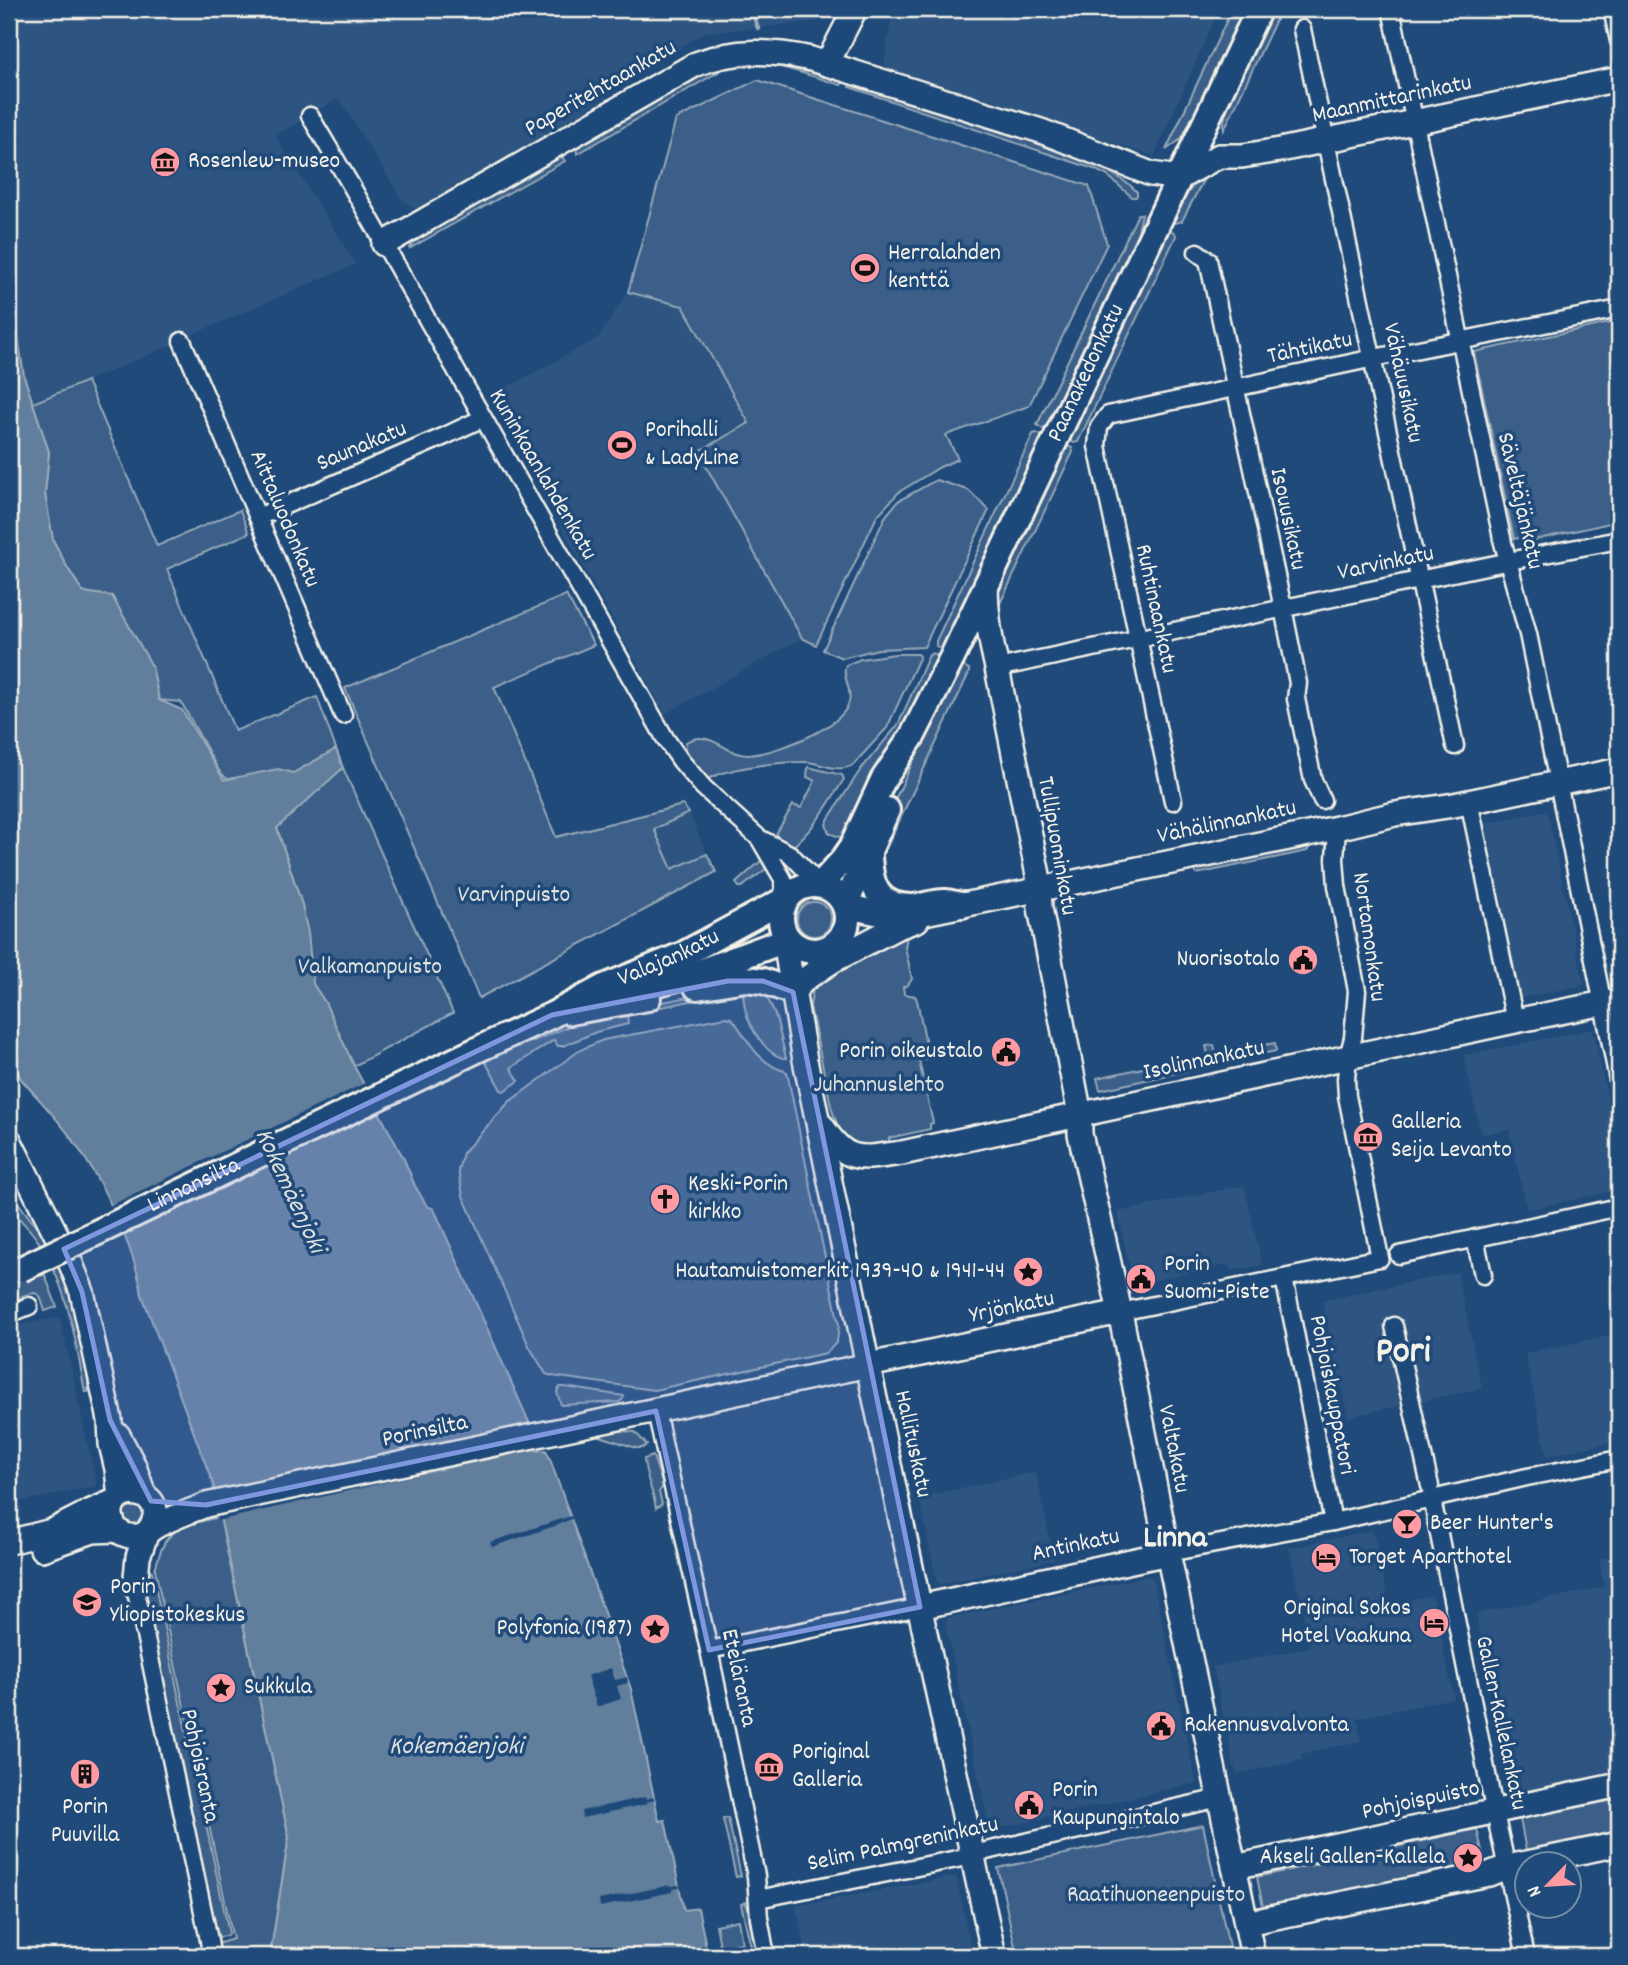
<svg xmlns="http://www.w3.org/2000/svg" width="1628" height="1965" font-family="Dekko,sans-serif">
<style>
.built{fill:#2d5581}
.green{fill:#3a5f88;stroke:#97a8b8;stroke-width:2}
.water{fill:#627e9d;stroke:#9cacbb;stroke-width:2}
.pier{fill:#1f4a7a}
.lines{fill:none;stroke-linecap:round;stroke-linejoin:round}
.stream{stroke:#9cacbb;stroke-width:4.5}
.street-casing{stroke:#f4f1e8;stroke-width:21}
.secondary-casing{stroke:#f4f1e8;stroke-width:28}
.primary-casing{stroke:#f4f1e8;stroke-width:30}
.street{stroke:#1f4a7a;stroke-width:16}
.secondary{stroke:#1f4a7a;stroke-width:23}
.primary{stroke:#1f4a7a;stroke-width:24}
.primary-bridge-casing{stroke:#f4f1e8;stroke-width:30;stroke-linecap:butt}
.primary-bridge{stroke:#1f4a7a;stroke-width:24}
.marked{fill:#7e97df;fill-opacity:0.2;stroke:#7e97df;stroke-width:5;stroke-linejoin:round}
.labels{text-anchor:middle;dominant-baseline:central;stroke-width:7;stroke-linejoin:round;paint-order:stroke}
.street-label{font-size:24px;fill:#f4f1e8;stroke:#1f4a7a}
.poi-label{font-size:24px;fill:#f4f1e8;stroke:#1f4a7a;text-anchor:start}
.park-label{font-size:24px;fill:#e1e2de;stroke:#1f4a7a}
.water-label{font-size:26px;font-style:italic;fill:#dee0dd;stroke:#1f4a7a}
.district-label{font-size:32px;font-weight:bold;fill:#f4f1e8;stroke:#1f4a7a}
.town-label{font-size:38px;font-weight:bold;fill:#f4f1e8;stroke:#1f4a7a}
</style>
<rect width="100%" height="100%" fill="#1f4a7a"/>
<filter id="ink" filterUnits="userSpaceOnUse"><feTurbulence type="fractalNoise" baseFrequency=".0143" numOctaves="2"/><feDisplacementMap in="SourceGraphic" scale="14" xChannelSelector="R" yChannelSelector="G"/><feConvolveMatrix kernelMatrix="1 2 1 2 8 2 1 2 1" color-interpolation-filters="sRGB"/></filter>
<g filter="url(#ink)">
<!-- built -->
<g class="built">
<path d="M9,9H826L820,21L703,33L534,144L425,208H413L402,200L339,98L275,136L356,264L207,328L170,346L33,403L49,452L48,505L9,475Z"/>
<path d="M895,9H1219L1154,156L884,69L891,18Z"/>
<path d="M628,292L683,306L749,423L699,452L802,638L665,714L563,530L491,396L598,338Z"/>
<path d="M1547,810L1584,985L1518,999L1483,824Z"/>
<path d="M689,813L707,854L673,870L654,829Z"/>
<path d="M1593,1029L1619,1153V1190L1527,1210L1509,1129L1481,1135L1464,1055Z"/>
<path d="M1244,1185L1262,1265L1231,1271L1229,1264L1133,1285L1118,1212Z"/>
<path d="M1457,1272L1482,1388L1348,1417L1322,1301Z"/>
<path d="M60,1317L97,1486L9,1504V1327Z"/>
<path d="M1619,1334V1441L1547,1456L1525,1353Z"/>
<path d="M1036,1472L1054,1560L941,1584L937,1582L919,1497Z"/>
<path d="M1373,1530L1389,1604L1432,1595L1454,1698L1357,1718L1361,1741L1301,1754L1302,1760L1236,1774L1213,1667L1310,1647L1289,1548Z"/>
<path d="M1619,1554V1772L1512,1795L1476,1614L1604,1587L1599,1559Z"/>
<path d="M1149,1576L1153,1579L1196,1783L996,1829L989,1826L945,1623L948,1618Z"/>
<path d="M956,1876L973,1956H807L796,1906Z"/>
</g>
<!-- green -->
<g class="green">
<path d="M1232,9H1246L1194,119L1181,139L1166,150Z"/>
<path d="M1273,9H1281L1224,130C1220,107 1261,33 1273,9Z"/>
<path d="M763,59L789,63L845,80L841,85C806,75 769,59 732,64L577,154L576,141L700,71L730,62Z"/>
<path d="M757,80L1089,186L1107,244L1029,406L946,435L958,459L940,467L899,492L877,516L816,645L802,638L698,452L749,423L683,306L628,292L676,119Z"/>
<path d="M851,82L1022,131L1099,165L1130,185L1137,192V195L1136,197H1132L1108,176L1094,169L849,87Z"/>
<path d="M555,154L562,157L565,161L409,249L420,233Z"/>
<path d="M1206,175L1182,221L1176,223L1172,222C1179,206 1191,184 1206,175Z"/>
<path d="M1138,214H1142L1136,241L1046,431L1037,425Z"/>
<path d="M1168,229L1175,233L1176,236L1078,442L1074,443L1068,440Z"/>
<path d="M1619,321V521L1530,541L1529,536L1514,539L1474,352Z"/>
<path d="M87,381L157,546L240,510L249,533L167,569L235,731L317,697L343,768L453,1013L354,1066L313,984L302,905L277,828L219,771L181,702L159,700L152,666L83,592L67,567L53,540L45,494L49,452L33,403Z"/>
<path d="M1036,433L1044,436L943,650L936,646V641L1033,434Z"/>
<path d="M1063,444L1072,448L1073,452L994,616L993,592Z"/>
<path d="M936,480L968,490L989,510L924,647L878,649L842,658L823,650L885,517L898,501Z"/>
<path d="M566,595L594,645L494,687L556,837L683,805L689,813L654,829L672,869L707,854L716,872L479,998L345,688Z"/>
<path d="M933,653L940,657L847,840L829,833L826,824L829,818L861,769L898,725L929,655Z"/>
<path d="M895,654H918L920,656L887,728L853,765C837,774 821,762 805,762C778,762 731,767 708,779L693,763L685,751L686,742C710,728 726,755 747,755C773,754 842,729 849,702C853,689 841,677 846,665L861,659Z"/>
<path d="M959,664L969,669V673L886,849L881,853L891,808Z"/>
<path d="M808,767L842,775L844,779C828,805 814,829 790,849L778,839L776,834L793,805L801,808L815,781L807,777Z"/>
<path d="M1308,842L1309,848L1307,851L1197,874L1194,870L1196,865Z"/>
<path d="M763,859L770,866L742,887H739L736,883Z"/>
<circle cx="814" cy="919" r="17"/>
<path d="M907,935L905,947L912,979L908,985L903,987L904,994L915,996L917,1000L929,1058L919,1061L933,1123L930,1124V1129L889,1138V1142C852,1148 841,1143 831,1106L810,1006L813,989L824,973Z"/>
<path d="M734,988H763L776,1017L786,1058C769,1059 749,1027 746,1012C744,1006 744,1000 743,994L720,995L627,1014L628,1024L596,1032L563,1046H558L554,1040L511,1068L519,1081L504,1091L501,1090L484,1059L500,1049L526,1044L577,1023L627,1009Z"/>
<path d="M726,1017L731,1018L735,1022C750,1044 759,1064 787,1072L839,1325L837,1342L826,1353L654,1390L552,1376L546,1374L529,1346L463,1196L458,1170L463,1153L509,1102L580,1050L603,1040Z"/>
<path d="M1275,1043L1276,1051L1232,1060L1229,1048H1232L1233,1051Z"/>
<path d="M1214,1045L1218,1064L1100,1090L1097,1078L1161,1064L1163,1068L1209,1058L1206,1046Z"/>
<path d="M9,1194L15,1206L19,1204L44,1237L70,1293L88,1378V1392H85C77,1350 71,1305 52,1266C48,1257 42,1247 36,1238C25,1222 9,1214 9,1194Z"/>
<path d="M45,1275L57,1307L45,1311L40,1296L35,1293C22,1293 18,1300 9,1307V1285L26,1277Z"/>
<path d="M560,1387H565L624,1396L623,1399L619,1402L561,1405L557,1392Z"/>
<path d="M620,1431L635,1432L647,1445L642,1448H636L597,1435Z"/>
<path d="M653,1456L663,1486L659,1492L662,1504L656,1508C653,1491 645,1475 644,1459Z"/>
<path d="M126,1501L146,1507L143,1525L128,1528L119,1512Z"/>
<path d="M220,1517L289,1837L270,1956H220L217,1944L233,1939L155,1569C158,1560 161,1545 168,1538C180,1524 203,1521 220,1517Z"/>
<path d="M148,1564L152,1571L229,1933L227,1936L218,1937L143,1585Z"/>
<path d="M1619,1799V1836L1527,1856L1520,1819Z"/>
<path d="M728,1818L741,1876L736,1877L723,1819Z"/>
<path d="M1203,1825L1231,1956H1017L998,1868Z"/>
<path d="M1477,1829L1485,1864L1264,1912L1257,1877Z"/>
<path d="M746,1902L758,1956H753L741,1904Z"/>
<path d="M738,1920L742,1943L727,1946L729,1956H722L716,1925Z"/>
</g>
<!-- water -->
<path class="water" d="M9,299L13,303L24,376L49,452L45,494L53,540L67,567L83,592L112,596L152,666L159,700L182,710L224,780L278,769L293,773L336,749L343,768L277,828L302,905L308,933L313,984L325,1002L354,1066L404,1159L415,1186L427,1206L434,1209L529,1422L537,1451L546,1450L550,1459L631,1689L659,1821L665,1820L684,1910L698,1908L708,1956H270L289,1837L213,1484L142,1295C135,1249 104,1185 77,1146C61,1122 40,1101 21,1079L16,1069L18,1060L9,1047V1033L17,1032L18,1028L9,1017Z"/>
<!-- pier -->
<g class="pier">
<path d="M367,1082L380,1107L119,1232L107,1207Z"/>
<path d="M532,1423L540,1447L217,1521L212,1496Z"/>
<path d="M571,1516L572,1519L561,1523V1524L492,1547L490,1542Z"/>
<path d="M611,1668L615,1680L627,1677L628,1683L617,1686L621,1699L597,1707L587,1676Z"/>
<path d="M645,1797L646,1799L654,1797V1800L647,1802V1804L582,1818L581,1811Z"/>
<path d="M670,1885L671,1886L679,1885L680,1888L672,1889V1892L600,1907L599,1900Z"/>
</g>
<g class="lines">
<!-- stream -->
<path class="stream" d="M751,9L758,28"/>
<!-- street casing -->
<g class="street-casing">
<g id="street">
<path d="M1391,9L1503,543L1528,634L1612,1049L1619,1048"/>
<path d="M1612,9L1619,41"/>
<path d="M1302,29L1455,746"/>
<path d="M310,116L352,187L665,738L681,761L703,787L759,838L783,879L784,900"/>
<path d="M1197,252L1208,260L1283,608L1298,683L1296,699L1313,780L1322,800"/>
<path d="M182,341L343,715"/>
<path d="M258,517L445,436L483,418"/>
<path d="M997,668L1529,557L1619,540"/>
<path d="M1173,801L1097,446L1099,427L1108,415L1374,358L1619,309"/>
<path d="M1469,801L1515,1021"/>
<path d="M759,838L790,854L820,885"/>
<path d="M1612,1049L1619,1085"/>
<path d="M1475,1238L1483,1275"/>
<path d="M1399,1255L1619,1207"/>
<path d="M1284,1278L1333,1522"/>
<path d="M1120,1312L1380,1258L1347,1096L1346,1079L1348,1057L1353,1038L1357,991L1337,886L1335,859L1337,828"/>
<path d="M9,1314L29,1306"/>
<path d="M1394,1326L1430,1486"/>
<path d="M656,1411L709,1650L756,1876L759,1918L766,1956"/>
<path d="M1432,1499L1492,1799L1526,1956"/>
<path d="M1168,1553L1333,1522L1527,1477L1619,1459"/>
<path d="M135,1587L209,1940L211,1956"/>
<path d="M709,1650L920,1607"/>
<path d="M758,1899L957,1859L973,1854L1220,1798"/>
</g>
</g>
<!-- secondary casing -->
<g class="secondary-casing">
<g id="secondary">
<path d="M827,64L855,9"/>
<path d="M384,244L696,64C735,49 772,50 811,59L1041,131L1151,174L1179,178L1219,156H1242L1280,150L1619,79"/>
<path d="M986,585C986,614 990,640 997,668L1038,875L1040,908L1080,1115V1134L1120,1312L1168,1553L1253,1956"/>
<path d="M845,906L887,915L905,917L1337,828L1395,814L1454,805L1619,770"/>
<path d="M789,941L787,952L789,966L805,1060L864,1347L994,1956"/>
<path d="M793,992L805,979L834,960L895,928L917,920"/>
<path d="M822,1126C847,1164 860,1159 902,1153L1515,1021L1619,1000"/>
<path d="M9,1140L71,1264L82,1292L110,1420L111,1444L117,1469L120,1497"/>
<path d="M118,1435L134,1466L144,1495"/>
<path d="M149,1530C177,1488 101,1479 112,1520C114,1527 119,1533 126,1535C131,1537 137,1537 142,1535C148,1532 154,1527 160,1524C175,1517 190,1511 206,1505L1120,1312"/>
<path d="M9,1542L52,1531L89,1512L115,1501"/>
<path d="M42,1549L93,1531L117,1530"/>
<path d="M135,1587L138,1557L147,1532"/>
<path d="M920,1607L1168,1553"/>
<path d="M1234,1867L1619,1785"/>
<path d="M1246,1923L1489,1874L1507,1867L1619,1844"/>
</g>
</g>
<!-- primary casing -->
<g class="primary-casing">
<g id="primary">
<path d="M869,854C870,884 876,907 912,907C923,907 935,901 946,902C951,903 957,904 962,905"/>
<circle cx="814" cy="918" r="33"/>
<path id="s1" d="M820,885L843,860L852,847L883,780L913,735L952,658L1259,9"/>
<path d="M845,906L887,810"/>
<path d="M697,987L745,979L763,981L793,992"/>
<path d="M626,992L702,971L772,945L789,941"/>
<path d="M570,1012L648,998"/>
<path id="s2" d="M483,1047L552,1015L604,987L684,954L784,900"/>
</g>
</g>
<!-- street -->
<use href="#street" class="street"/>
<!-- secondary -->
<use href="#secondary" class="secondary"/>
<!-- primary -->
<use href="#primary" class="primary"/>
<!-- primary-bridge casing -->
<g class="primary-bridge-casing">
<g id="primary-bridge">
<path id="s3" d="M21,1269L483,1047"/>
</g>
</g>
<!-- primary-bridge -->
<use href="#primary-bridge" class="primary-bridge"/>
</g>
</g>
<!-- marked area -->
<path class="marked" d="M728,981H763L793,992L920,1607L709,1650L656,1411L206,1505L151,1501L110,1420L82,1292L64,1249L552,1015Z"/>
<!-- icons -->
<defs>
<g id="museum-disc" transform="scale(1.575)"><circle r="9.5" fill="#ff9aa2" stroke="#1f4a7a"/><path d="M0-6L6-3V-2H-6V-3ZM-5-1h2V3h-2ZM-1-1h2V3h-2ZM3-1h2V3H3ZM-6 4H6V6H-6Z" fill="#111"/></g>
<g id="stadium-disc" transform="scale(1.575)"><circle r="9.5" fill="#ff9aa2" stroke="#1f4a7a"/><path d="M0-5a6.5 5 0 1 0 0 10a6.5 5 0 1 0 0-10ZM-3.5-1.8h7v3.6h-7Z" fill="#111"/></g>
<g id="civic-disc" transform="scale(1.575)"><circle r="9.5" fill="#ff9aa2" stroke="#1f4a7a"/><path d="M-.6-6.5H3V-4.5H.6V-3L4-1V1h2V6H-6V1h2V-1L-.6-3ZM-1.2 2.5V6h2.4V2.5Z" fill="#111"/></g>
<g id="church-disc" transform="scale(1.575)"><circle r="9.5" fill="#ff9aa2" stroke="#1f4a7a"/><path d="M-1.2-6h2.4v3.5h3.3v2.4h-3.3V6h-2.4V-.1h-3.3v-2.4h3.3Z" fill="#111"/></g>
<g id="sight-disc" transform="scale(1.575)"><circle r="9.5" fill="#ff9aa2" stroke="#1f4a7a"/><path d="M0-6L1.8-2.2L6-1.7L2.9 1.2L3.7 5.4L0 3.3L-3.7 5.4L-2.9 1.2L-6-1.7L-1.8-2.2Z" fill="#111"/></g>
<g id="bar-disc" transform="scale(1.575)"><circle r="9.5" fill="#ff9aa2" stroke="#1f4a7a"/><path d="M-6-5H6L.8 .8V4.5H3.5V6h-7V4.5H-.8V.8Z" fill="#111"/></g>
<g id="hotel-disc" transform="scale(1.575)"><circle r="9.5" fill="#ff9aa2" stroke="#1f4a7a"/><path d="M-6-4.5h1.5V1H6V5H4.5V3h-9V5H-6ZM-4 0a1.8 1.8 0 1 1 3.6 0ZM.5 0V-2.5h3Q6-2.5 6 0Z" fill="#111"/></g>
<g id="university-disc" transform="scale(1.575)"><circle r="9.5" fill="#ff9aa2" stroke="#1f4a7a"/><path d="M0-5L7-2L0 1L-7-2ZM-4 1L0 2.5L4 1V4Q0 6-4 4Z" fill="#111"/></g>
<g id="building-disc" transform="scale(1.575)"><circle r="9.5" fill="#ff9aa2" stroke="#1f4a7a"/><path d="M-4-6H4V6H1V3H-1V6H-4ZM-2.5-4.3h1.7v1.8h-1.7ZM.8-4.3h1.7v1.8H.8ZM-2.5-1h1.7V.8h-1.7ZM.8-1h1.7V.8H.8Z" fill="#111"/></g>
</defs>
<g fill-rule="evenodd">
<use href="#museum-disc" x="165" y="162"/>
<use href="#stadium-disc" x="865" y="268"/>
<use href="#stadium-disc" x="622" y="445"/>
<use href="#civic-disc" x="1303" y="960"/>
<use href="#civic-disc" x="1006" y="1052"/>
<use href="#museum-disc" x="1368" y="1137"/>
<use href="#church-disc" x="665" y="1199"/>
<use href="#sight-disc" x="1028" y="1272"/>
<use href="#civic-disc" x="1141" y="1279"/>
<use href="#bar-disc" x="1407" y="1524"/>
<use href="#hotel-disc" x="1326" y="1558"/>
<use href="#university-disc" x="87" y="1602"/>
<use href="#hotel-disc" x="1434" y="1623"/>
<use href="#sight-disc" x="655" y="1629"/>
<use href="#sight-disc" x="221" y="1688"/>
<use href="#civic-disc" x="1161" y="1726"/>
<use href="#museum-disc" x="769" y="1767"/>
<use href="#building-disc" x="85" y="1774"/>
<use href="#civic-disc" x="1029" y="1805"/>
<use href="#sight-disc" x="1468" y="1858"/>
</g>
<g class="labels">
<!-- street labels -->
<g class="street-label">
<text transform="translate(601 89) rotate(-30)">Paperitehtaankatu</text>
<text transform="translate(1392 100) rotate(-12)">Maanmittarinkatu</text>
<text transform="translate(1310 349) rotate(-12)">Tähtikatu</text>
<text stroke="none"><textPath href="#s1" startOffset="579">Paanakedonkatu</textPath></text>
<text transform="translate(1402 383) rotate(78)">Vähäuusikatu</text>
<text transform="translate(362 447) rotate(-23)">Saunakatu</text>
<text transform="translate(542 475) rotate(60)">Kuninkaanlahdenkatu</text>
<text transform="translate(1519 501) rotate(77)">Säveltäjänkatu</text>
<text transform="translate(284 519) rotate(67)">Aittaluodonkatu</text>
<text transform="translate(1287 519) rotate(78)">Isouusikatu</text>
<text transform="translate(1386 564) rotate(-12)">Varvinkatu</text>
<text transform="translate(1155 609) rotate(78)">Ruhtinaankatu</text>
<text transform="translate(1227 823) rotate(-12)">Vähälinnankatu</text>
<text transform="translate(1056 846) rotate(80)">Tullipuominkatu</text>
<text transform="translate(1368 937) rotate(82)">Nortamonkatu</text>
<text stroke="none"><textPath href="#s2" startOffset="206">Valajankatu</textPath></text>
<text transform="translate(1204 1061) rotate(-12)">Isolinnankatu</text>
<text stroke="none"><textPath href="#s3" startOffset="192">Linnansilta</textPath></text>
<text transform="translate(1012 1308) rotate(-12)">Yrjönkatu</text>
<text transform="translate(1331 1395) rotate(79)">Pohjoiskauppatori</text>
<text transform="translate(425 1432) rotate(-12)">Porinsilta</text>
<text transform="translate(912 1444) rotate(78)">Hallituskatu</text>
<text transform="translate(1173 1449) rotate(79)">Valtakatu</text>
<text transform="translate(1076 1546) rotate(-12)">Antinkatu</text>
<text transform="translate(738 1678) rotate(78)">Eteläranta</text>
<text transform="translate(1500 1723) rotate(78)">Gallen-Kallelankatu</text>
<text transform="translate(199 1766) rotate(78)">Pohjoisranta</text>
<text transform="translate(1421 1801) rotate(-12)">Pohjoispuisto</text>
<text transform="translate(903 1845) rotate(-12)">Selim Palmgreninkatu</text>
</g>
<!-- poi labels -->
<g class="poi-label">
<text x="188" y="162">Rosenlew-museo</text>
<text x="888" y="254">Herralahden<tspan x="888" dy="28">kenttä</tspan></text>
<text x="645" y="431">Porihalli<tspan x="645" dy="28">&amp; LadyLine</tspan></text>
<text x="1280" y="960" text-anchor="end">Nuorisotalo</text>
<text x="983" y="1052" text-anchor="end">Porin oikeustalo</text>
<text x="1391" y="1123">Galleria<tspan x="1391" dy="28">Seija Levanto</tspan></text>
<text x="688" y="1185">Keski-Porin<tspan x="688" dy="28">kirkko</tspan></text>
<text x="1164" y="1265">Porin<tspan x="1164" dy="28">Suomi-Piste</tspan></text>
<text x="1005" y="1272" text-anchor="end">Hautamuistomerkit 1939-40 &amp; 1941-44</text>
<text x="1430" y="1524">Beer Hunter's</text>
<text x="1349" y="1558">Torget Aparthotel</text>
<text x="110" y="1588">Porin<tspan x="110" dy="28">Yliopistokeskus</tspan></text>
<text x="1411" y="1609" text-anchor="end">Original Sokos<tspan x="1411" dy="28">Hotel Vaakuna</tspan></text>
<text x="632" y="1629" text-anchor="end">Polyfonia (1987)</text>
<text x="244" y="1688">Sukkula</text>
<text x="1184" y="1726">Rakennusvalvonta</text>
<text x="792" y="1753">Poriginal<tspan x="792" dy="28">Galleria</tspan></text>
<text x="1052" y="1791">Porin<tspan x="1052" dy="28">Kaupungintalo</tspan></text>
<text x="85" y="1808" text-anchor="middle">Porin<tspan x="85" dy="28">Puuvilla</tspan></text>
<text x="1445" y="1858" text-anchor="end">Akseli Gallen-Kallela</text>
</g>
<!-- park labels -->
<g class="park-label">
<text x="514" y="896">Varvinpuisto</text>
<text x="370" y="968">Valkamanpuisto</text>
<text x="879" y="1086">Juhannuslehto</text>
<text x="1156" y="1896">Raatihuoneenpuisto</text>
</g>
<!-- water labels -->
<g class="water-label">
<text transform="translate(289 1191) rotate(65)">Kokemäenjoki</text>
<text x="456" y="1747">Kokemäenjoki</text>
</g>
<!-- district labels -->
<g class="district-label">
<text x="1175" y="1540">Linna</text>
</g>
<!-- town labels -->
<g class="town-label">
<text x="1403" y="1353">Pori</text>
</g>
</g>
<!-- margin -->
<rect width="1628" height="1965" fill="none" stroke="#1f4a7a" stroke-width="35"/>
<rect x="18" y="18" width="1593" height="1930" fill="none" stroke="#f4f1e8" stroke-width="2.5" filter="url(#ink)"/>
<!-- north arrow -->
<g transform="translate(1548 1885) rotate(245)"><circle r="33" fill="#1f4a7a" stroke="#748da6" stroke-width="2"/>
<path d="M0-5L12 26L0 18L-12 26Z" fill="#ff9aa2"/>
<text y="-10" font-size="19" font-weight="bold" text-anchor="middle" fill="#f4f1e8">N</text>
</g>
</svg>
